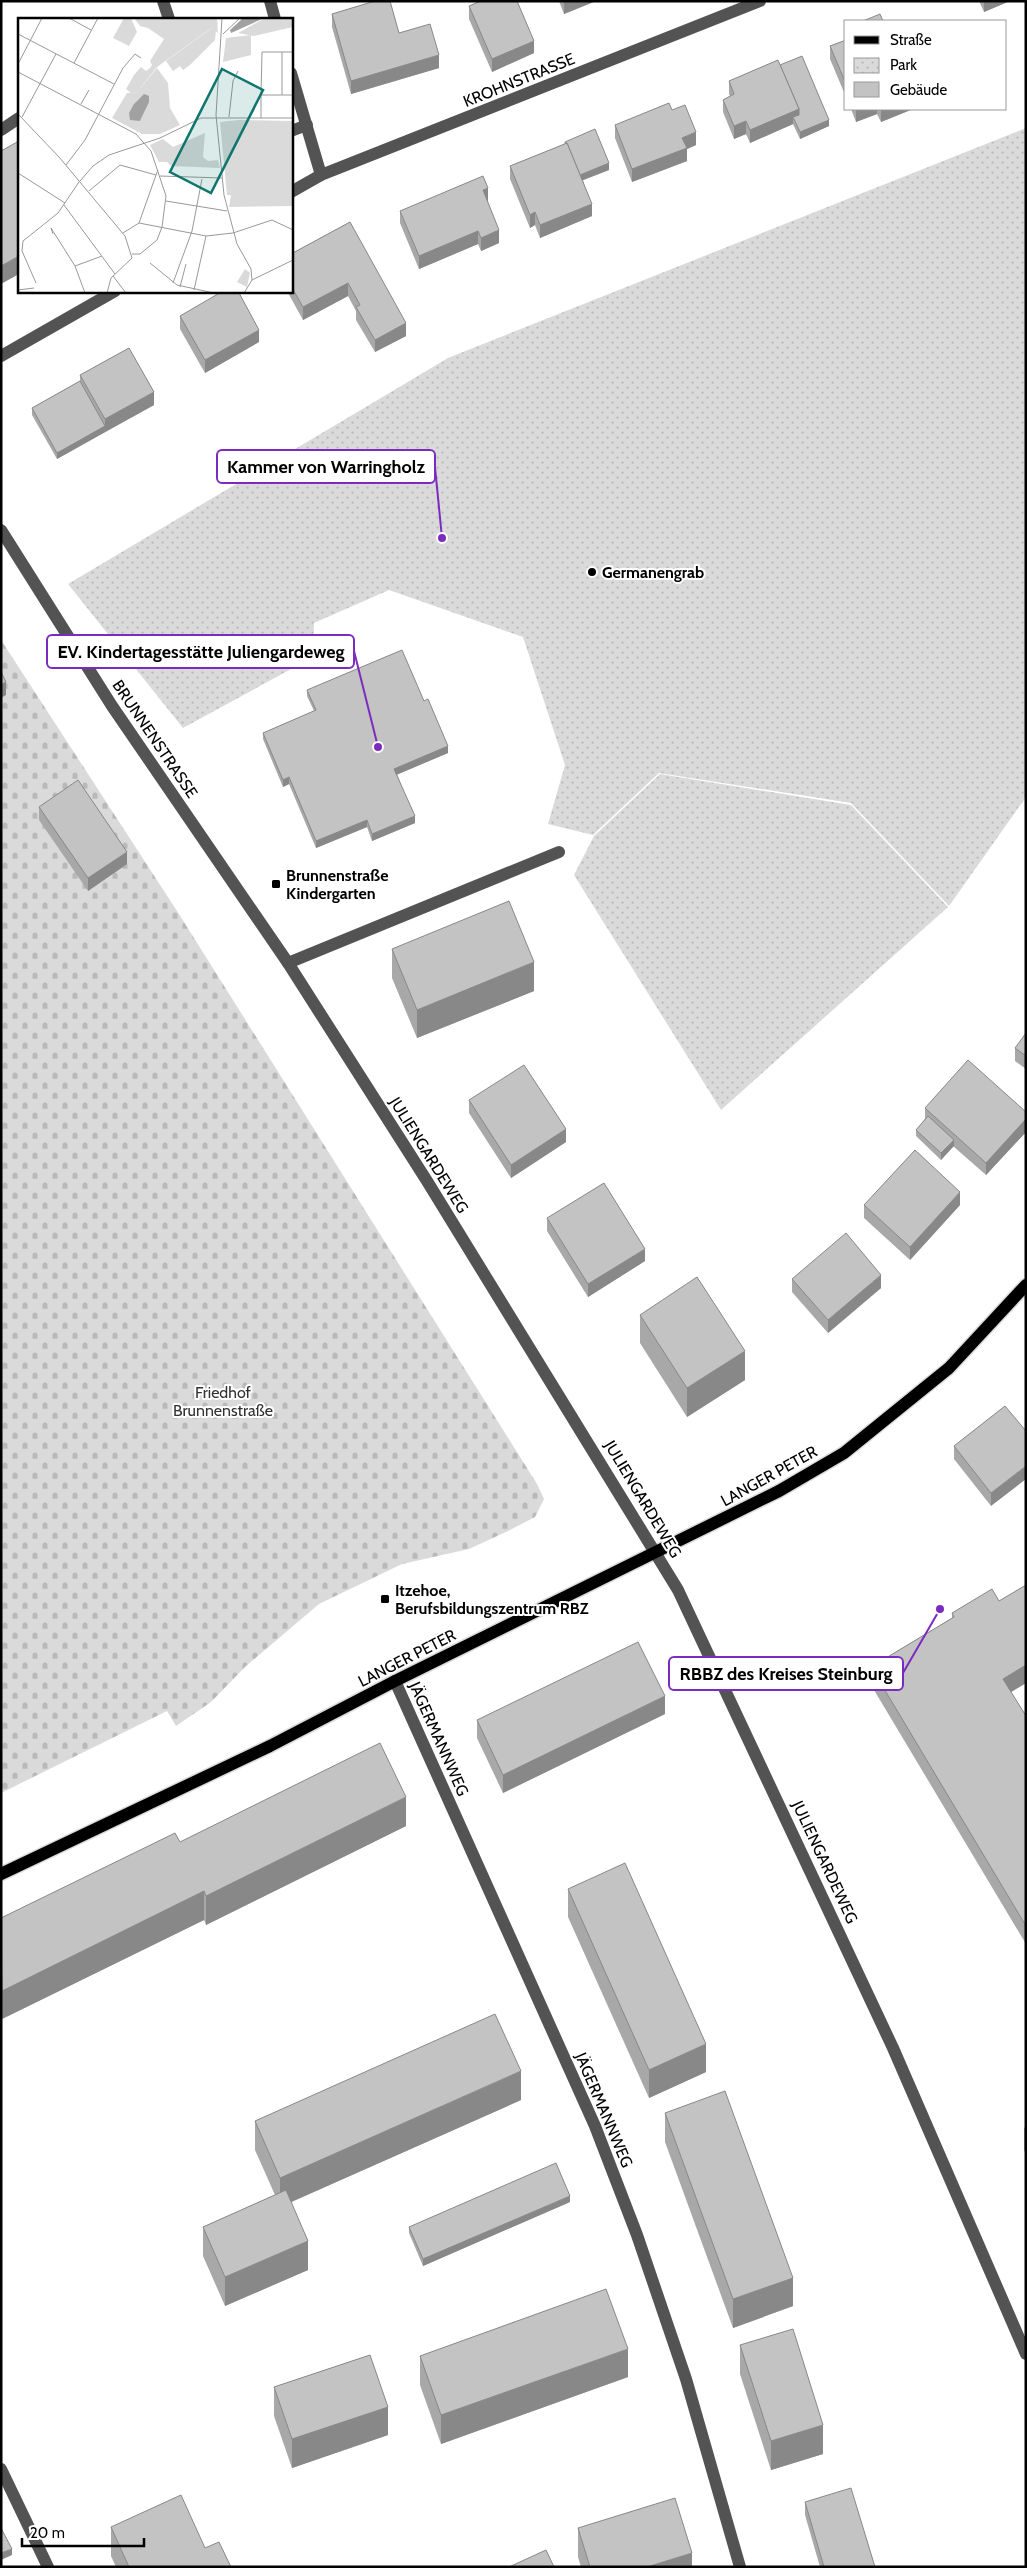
<svg xmlns="http://www.w3.org/2000/svg" width="1027" height="2568" font-family="Cabin,sans-serif">
<style>
.cemetery{fill:url(#cemetery-stones)}
.park{fill:url(#park-dots)}
.lines{fill:none;stroke-linecap:round;stroke-linejoin:round}
.major-casing{stroke:#dbdbdb;stroke-width:15}
.minor{stroke:#535353;stroke-width:12}
.major{stroke:#000;stroke-width:12}
.wall{fill:#a8a8a8}
.shaded-wall{fill:#888}
.building{fill:#c3c3c3;stroke:#888}
.poi-dot{fill:#000;stroke:#fff;stroke-width:2}
.labels{text-anchor:middle;dominant-baseline:central;stroke-width:4;stroke-linejoin:round;paint-order:stroke}
.street-label{font-size:16px;fill:#000;stroke:#fff}
.poi-label{font-size:16px;font-weight:bold;fill:#000;stroke:#fff;text-anchor:start}
.park-label{font-size:16px;fill:#313131;stroke:#fff}
.inset-road{fill:none;stroke:#999;stroke-width:1}
.view{fill:#0f766e;fill-opacity:0.15;stroke:#0f766e;stroke-width:2.5}
.inset-edge{fill:none;stroke:#000;stroke-width:2.5}
.leader{fill:none;stroke:#7b2cbf;stroke-width:2}
.callout-dot{fill:#7b2cbf;stroke:#fff;stroke-width:2}
.callout{fill:#fff;stroke:#7b2cbf;stroke-width:2}
.callout-label{font-size:18px;text-anchor:middle;font-weight:bold;fill:#000}
</style>
<defs>
<pattern id="cemetery-stones" width="16" height="16" patternUnits="userSpaceOnUse" patternTransform="scale(1.25)"><rect width="16" height="16" fill="#dadada"/><path d="M2 7V4a2 2 0 0 1 4 0v3zM10 15v-3a2 2 0 0 1 4 0v3z" fill="#b9b9b9"/></pattern>
<pattern id="park-dots" width="8" height="8" patternUnits="userSpaceOnUse" patternTransform="scale(1.25)"><rect width="8" height="8" fill="#dadada"/><path d="M2 2h.1M6 6h.1" fill="none" stroke="#b9b9b9" stroke-width="1.8" stroke-linecap="round"/></pattern>
</defs>
<rect width="100%" height="100%" fill="#fff"/>
<!-- cemetery -->
<path class="cemetery" d="M1,640L177,911L537,1484L544,1499L535,1517L508,1531L469,1549L402,1564L319,1604L246,1666L211,1702L176,1726L167,1711L1,1793Z"/>
<!-- park -->
<g class="park">
<path d="M1026,128V797L949,906L851,803L659,773L593,835L548,824L565,765L523,637L389,590L314,623L313,657L183,728L68,584L448,358Z"/>
<path d="M660,774L851,805L948,907L721,1110L574,875L594,836Z"/>
</g>
<g class="lines">
<!-- major casing -->
<g class="major-casing">
<path id="major" d="M1,1874L270,1746L395,1681L779,1491L844,1453L949,1368L1026,1285"/>
</g>
<!-- minor -->
<g class="minor">
<path d="M163,1L169,19"/>
<path d="M270,1L275,19"/>
<path d="M291,73L321,175"/>
<path d="M1,130L19,118"/>
<path d="M291,131L307,125"/>
<path d="M291,192L321,175L760,1"/>
<path d="M1,356L115,291"/>
<path d="M1,530L112,706L288,963L427,1181L678,1590L893,2048L1026,2354"/>
<path d="M288,963L559,852"/>
<path d="M395,1681L595,2126L637,2235L686,2379L740,2567"/>
<path d="M1,2469L48,2567"/>
</g>
<!-- major -->
<use href="#major" class="major"/>
</g>
<!-- wall -->
<g class="wall">
<path d="M559,1H596L564,14Z"/>
<path d="M979,1H1010L984,12Z"/>
<path d="M469,6L534,53L492,72L469,19Z"/>
<path d="M332,14L399,33L439,68L351,94L332,27Z"/>
<path d="M846,40V97L830,59V46Z"/>
<path d="M780,65L829,126L800,139L793,124L750,143L746,134L734,139L723,112V100L730,96L729,94V81Z"/>
<path d="M851,109H913L881,122L877,114L856,122Z"/>
<path d="M672,110L696,145L687,149V161L632,182L615,138V125Z"/>
<path d="M565,142L609,170L583,180L592,216L540,238L535,225L530,228L510,179V166L565,144Z"/>
<path d="M487,201L499,243L481,251L478,244L419,269L400,223V211L488,201Z"/>
<path d="M350,222L406,336L375,352L356,320V311L348,296L303,320L287,291H291V254Z"/>
<path d="M180,316L259,342L205,373L180,329Z"/>
<path d="M80,375L154,405L57,459L32,415V408L80,381Z"/>
<path d="M307,690L424,701L448,753L397,774L415,823L372,841L367,827L316,848L289,784L283,787L263,739V733L314,711L307,696Z"/>
<path d="M39,807L127,864L88,891L39,820Z"/>
<path d="M392,949L534,991L417,1038L392,978Z"/>
<path d="M1026,1033V1069L1015,1061V1048Z"/>
<path d="M469,1100L566,1142L511,1178L469,1113Z"/>
<path d="M925,1108L1026,1112V1132L986,1175L953,1146L941,1160L916,1136V1130L925,1119Z"/>
<path d="M864,1205H960L910,1260L864,1218Z"/>
<path d="M547,1218L645,1261L588,1297L547,1231Z"/>
<path d="M792,1279L881,1288L828,1333L792,1292Z"/>
<path d="M640,1315L745,1380L687,1417L640,1343Z"/>
<path d="M1005,1406L991,1506L954,1459V1446Z"/>
<path d="M1026,1585V1683L1011,1692L1026,1716V1944L871,1685V1667L952,1618V1613L999,1601Z"/>
<path d="M665,1714L503,1793L477,1738V1720Z"/>
<path d="M406,1826L206,1925L204,1920L2,2019H1V1918L180,1842Z"/>
<path d="M568,1889L706,2072L649,2098L568,1917Z"/>
<path d="M521,2100L291,2202L308,2270L225,2306L203,2256V2227L275,2195L255,2150V2121Z"/>
<path d="M665,2113L793,2306L733,2328L665,2142Z"/>
<path d="M1026,2126V2154L1024,2150V2128Z"/>
<path d="M570,2202L423,2266L409,2233V2227Z"/>
<path d="M740,2345L823,2454L771,2470L740,2374Z"/>
<path d="M420,2356L628,2377L441,2444L420,2385Z"/>
<path d="M274,2387L388,2435L292,2468L274,2416Z"/>
<path d="M805,2502L875,2567H820L805,2515Z"/>
<path d="M111,2527L205,2548L231,2567H116L111,2556Z"/>
<path d="M578,2528L692,2567H581L578,2557Z"/>
</g>
<!-- shaded-wall -->
<g class="shaded-wall">
<path d="M565,1H596L564,14V2Z"/>
<path d="M984,1H1010L984,12Z"/>
<path d="M534,41V53L492,72V59Z"/>
<path d="M439,55V68L351,94V81Z"/>
<path d="M799,109V122L793,117V124L750,143V130Z"/>
<path d="M856,109H877V114L856,122Z"/>
<path d="M881,109H913L881,122Z"/>
<path d="M829,120V126L800,139V132Z"/>
<path d="M746,121V134L734,139V126Z"/>
<path d="M696,132V145L687,149V161L632,182V169L682,138Z"/>
<path d="M609,163V170L578,182V176Z"/>
<path d="M488,188V201L483,203V190Z"/>
<path d="M592,204V216L540,238V225Z"/>
<path d="M535,212V225L530,228V215Z"/>
<path d="M499,230V243L481,251V238Z"/>
<path d="M478,231V244L419,269V256Z"/>
<path d="M19,256V274L1,284V266Z"/>
<path d="M348,283V296L303,320V307Z"/>
<path d="M406,323V336L375,352V340Z"/>
<path d="M259,330V342L205,373V360Z"/>
<path d="M154,392V405L105,432V419Z"/>
<path d="M105,426V432L57,459V453Z"/>
<path d="M6,682V695L1,698V685Z"/>
<path d="M448,746V753L394,776V769Z"/>
<path d="M289,777V784L283,787V780Z"/>
<path d="M415,816V823L372,841V834Z"/>
<path d="M367,820V827L316,848V841Z"/>
<path d="M127,852V864L88,891V878Z"/>
<path d="M534,962V991L417,1038V1010Z"/>
<path d="M1026,1119V1132L986,1175V1163Z"/>
<path d="M566,1129V1142L511,1178V1165Z"/>
<path d="M954,1140V1146L941,1160V1153Z"/>
<path d="M960,1192V1205L910,1260V1247Z"/>
<path d="M645,1249V1261L588,1297V1284Z"/>
<path d="M881,1275V1288L828,1333V1320Z"/>
<path d="M745,1351V1380L687,1417V1388Z"/>
<path d="M1026,1466V1479L991,1506V1493Z"/>
<path d="M1026,1665V1683L1003,1697V1679Z"/>
<path d="M665,1696V1714L503,1793V1775Z"/>
<path d="M406,1797V1826L206,1925V1896Z"/>
<path d="M204,1891V1920L2,2019V1991Z"/>
<path d="M706,2044V2072L649,2098V2070Z"/>
<path d="M521,2071V2100L280,2207V2178Z"/>
<path d="M570,2196V2202L423,2266V2259Z"/>
<path d="M308,2241V2270L225,2306V2277Z"/>
<path d="M793,2278V2306L733,2328V2299Z"/>
<path d="M628,2349V2377L441,2444V2415Z"/>
<path d="M388,2407V2435L292,2468V2439Z"/>
<path d="M823,2425V2454L771,2470V2441Z"/>
<path d="M12,2549V2555L1,2560V2553Z"/>
<path d="M692,2553V2567H647Z"/>
</g>
<!-- building -->
<g class="building">
<path d="M375,1H390L399,33L430,24L439,55L351,81L332,14Z"/>
<path d="M481,1H517L534,41L492,59L469,6Z"/>
<path d="M880,14L883,21H863Z"/>
<path d="M846,40V84L830,46Z"/>
<path d="M802,56L829,120L800,132L793,117L799,115V109L780,65Z"/>
<path d="M778,60L799,109L750,130L746,121L734,126L723,100L734,94L729,81Z"/>
<path d="M669,103L672,110L685,105L696,132L682,138L687,148L632,169L615,125Z"/>
<path d="M595,129L609,163L580,175L567,143L565,144V142Z"/>
<path d="M19,141V256L1,266V151Z"/>
<path d="M567,143L592,204L540,225L535,212L530,215L510,166Z"/>
<path d="M483,176L488,188L483,190L499,230L481,238L478,231L419,256L400,211Z"/>
<path d="M350,222L406,323L375,340L356,307L360,305L348,283L303,307L291,286V254Z"/>
<path d="M223,291H238L259,330L205,360L180,316Z"/>
<path d="M129,348L154,392L105,419L80,375Z"/>
<path d="M80,381L105,426L57,453L32,408Z"/>
<path d="M402,650L424,701L428,699L448,746L394,769L415,816L372,834L367,820L316,841L289,777L283,780L263,733L316,710L307,690Z"/>
<path d="M1,672L6,682L1,685Z"/>
<path d="M78,780L127,852L88,878L39,807Z"/>
<path d="M509,901L534,962L417,1010L392,949Z"/>
<path d="M1026,1033V1056L1015,1048Z"/>
<path d="M968,1060L1026,1112V1119L986,1163L925,1108Z"/>
<path d="M524,1065L566,1129L511,1165L469,1100Z"/>
<path d="M928,1116L954,1140L941,1153L916,1130Z"/>
<path d="M915,1150L960,1192L910,1247L864,1205Z"/>
<path d="M604,1183L645,1249L588,1284L547,1218Z"/>
<path d="M846,1233L881,1275L828,1320L792,1279Z"/>
<path d="M697,1277L745,1351L687,1388L640,1315Z"/>
<path d="M1005,1406L1026,1431V1466L991,1493L954,1446Z"/>
<path d="M1026,1585V1665L1003,1679L1026,1716V1926L871,1667L954,1617L952,1613L992,1589L999,1601Z"/>
<path d="M638,1642L665,1696L503,1775L477,1720Z"/>
<path d="M380,1743L406,1797L206,1896L204,1891L2,1991L1,1918L175,1833L180,1842Z"/>
<path d="M625,1863L706,2044L649,2070L568,1889Z"/>
<path d="M495,2014L521,2071L280,2178L255,2121Z"/>
<path d="M725,2091L793,2278L733,2299L665,2113Z"/>
<path d="M556,2163L570,2196L423,2259L409,2227Z"/>
<path d="M286,2190L308,2241L225,2277L203,2227Z"/>
<path d="M606,2289L628,2349L441,2415L420,2356Z"/>
<path d="M793,2329L823,2425L771,2441L740,2345Z"/>
<path d="M370,2355L388,2407L292,2439L274,2387Z"/>
<path d="M851,2488L875,2567H824L805,2502Z"/>
<path d="M181,2495L205,2548L219,2542L231,2567H129L111,2527Z"/>
<path d="M675,2498L692,2553L647,2567H590L578,2528Z"/>
<path d="M1,2528L12,2549L1,2553Z"/>
<path d="M546,2550L554,2567H509Z"/>
</g>
<!-- markers -->
<g class="poi-dot">
<circle cx="592" cy="572" r="5"/>
<rect x="271" y="879" width="10" height="10" rx="2.5"/>
<rect x="380" y="1594" width="10" height="10" rx="2.5"/>
</g>
<g class="labels">
<!-- street labels -->
<g class="street-label">
<text transform="translate(519 80) rotate(-22)">KROHNSTRASSE</text>
<text transform="translate(155 739) rotate(56)">BRUNNENSTRASSE</text>
<text transform="translate(429 1155) rotate(58)">JULIENGARDEWEG</text>
<text transform="translate(769 1476) rotate(-29)">LANGER PETER</text>
<text transform="translate(643 1499) rotate(59)">JULIENGARDEWEG</text>
<text transform="translate(407 1658) rotate(-27)">LANGER PETER</text>
<text transform="translate(439 1739) rotate(66)">JÄGERMANNWEG</text>
<text transform="translate(825 1862) rotate(65)">JULIENGARDEWEG</text>
<text transform="translate(604 2110) rotate(67)">JÄGERMANNWEG</text>
</g>
<!-- poi labels -->
<g class="poi-label">
<text x="602" y="572">Germanengrab</text>
<text x="286" y="875">Brunnenstraße<tspan x="286" dy="18">Kindergarten</tspan></text>
<text x="395" y="1590">Itzehoe,<tspan x="395" dy="18">Berufsbildungszentrum RBZ</tspan></text>
</g>
<!-- park labels -->
<g class="park-label">
<text x="223" y="1392">Friedhof<tspan x="223" dy="18">Brunnenstraße</tspan></text>
</g>
</g>
<!-- overview -->
<g transform="translate(18 18)">
<rect width="275" height="275" fill="#fff"/>
<path d="M106,0H113L119,14L111,28L95,20ZM194,10L198,12L197,22L172,47L165,52L162,48L155,53L148,43Z" fill="#dadada"/>
<path d="M116,0H199L200,15L194,10L188,14L139,49L119,74L113,75L108,71L116,57L123,49L128,53L132,50L134,47L132,43L146,21L130,10L122,8ZM247,0H275V9L236,18L220,15Z" fill="#dadada"/>
<path d="M221,102L275,103V188L211,189L213,177H209L202,104Z" fill="#dadada"/>
<path d="M139,50L150,65L152,90L162,107L142,116H124L94,100L109,75L119,74ZM121,81L127,92L122,103L111,95ZM187,115L185,139L190,143L200,142L202,150L153,148L149,144H141L132,127L145,121L155,129ZM227,251L232,255L229,269L219,264Z" fill="#dadada" fill-rule="evenodd"/>
<path d="M233,17V37L205,44L208,20Z" fill="#dadada"/>
<path d="M225,0H246L213,15L212,12ZM126,76L131,78V84L122,103L112,102L111,95L116,86Z" fill="#a1a1a1"/>
<path class="inset-road" d="M51,0L73,12M204,0L198,97L206,177L219,226L233,251L234,262M0,16L96,66M205,16L222,0M56,45L80,0M0,46L24,0M0,54L118,116L133,133L148,178L144,209L139,222L122,236H114M243,77L244,34H275M264,77V34M63,86L71,72M0,96L41,139L107,218L114,240L93,260L89,275M4,99L38,36M211,99L215,63L220,53M243,100V77H275M48,147L67,122L105,50L117,36L123,40M0,155L47,185M142,158L204,160M62,163L75,148L91,137L142,120L183,100H275M71,173L102,147L138,157L140,152M148,183L209,193M46,187L97,256M121,205L188,218L215,215L254,202L275,212M105,215L121,205L138,157M35,216L33,210L57,248M5,223L40,195L61,164M5,223L4,233L18,265M132,245L159,267L196,275M95,258L108,275M155,265L174,213L184,161M162,269L168,246M0,272L16,270M176,272L188,218M67,275L57,248L84,238M226,275L234,262L275,242"/>
<path class="view" d="M204,51L245,72L193,175L152,154Z"/>
<rect width="275" height="275" class="inset-edge"/>
</g>
<!-- callouts -->
<path class="leader" d="M442 538L435 467M378 747L354 651M940 1609L903 1673"/>
<g class="callout-dot">
<circle cx="442" cy="538" r="5"/>
<circle cx="378" cy="747" r="5"/>
<circle cx="940" cy="1609" r="5"/>
</g>
<g class="callout">
<rect x="217" y="450" width="218" height="33" rx="5"/>
<rect x="47" y="635" width="307" height="33" rx="5"/>
<rect x="669" y="1657" width="234" height="33" rx="5"/>
</g>
<g class="callout-label">
<text x="326" y="473">Kammer von Warringholz</text>
<text x="201" y="658">EV. Kindertagesstätte Juliengardeweg</text>
<text x="786" y="1680">RBBZ des Kreises Steinburg</text>
</g>
<!-- border -->
<rect width="1027" height="2568" fill="none" stroke="#000000" stroke-width="5"/>
<!-- legend -->
<rect x="844" y="20" width="162" height="90" fill="#ffffff" stroke="#999999"/>
<rect x="854" y="36" width="25" height="8" fill="#000000" stroke="#999999"/>
<text x="890" y="45" font-size="15" fill="#000000">Straße</text>
<rect x="854" y="58" width="25" height="15" fill="url(#park-dots)" stroke="#999999"/>
<text x="890" y="70" font-size="15" fill="#000000">Park</text>
<rect x="854" y="82" width="25" height="15" fill="#c3c3c3" stroke="#999999"/>
<text x="890" y="95" font-size="15" fill="#000000">Gebäude</text>
<!-- scale -->
<path d="M22 2538v8h122v-8" fill="none" stroke="#000000" stroke-width="2.5"/>
<text x="30" y="2538" font-size="15" fill="#000000" stroke="#ffffff" stroke-width="4" paint-order="stroke">20 m</text>
</svg>
